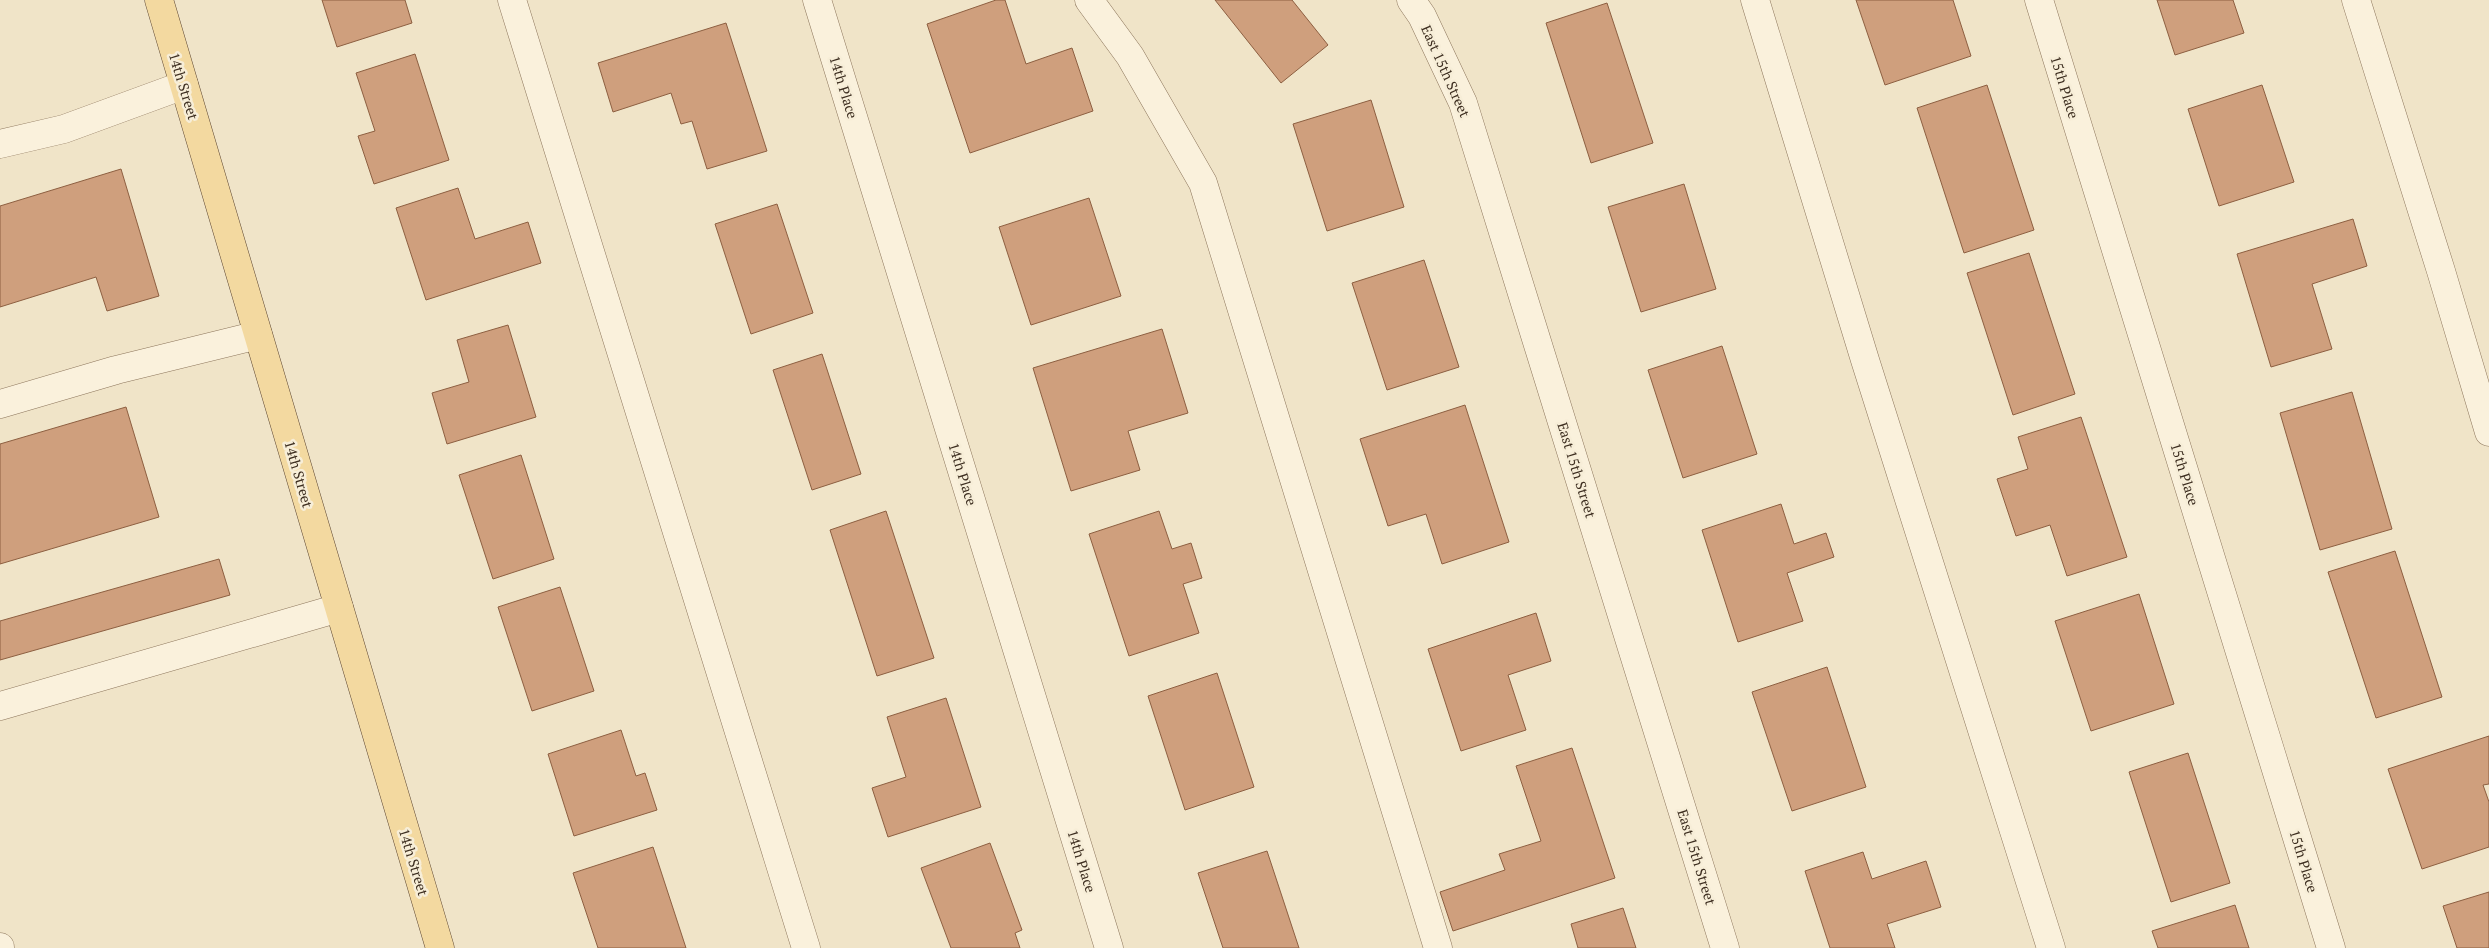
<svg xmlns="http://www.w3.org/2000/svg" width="2489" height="948" font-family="'PT Serif',serif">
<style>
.building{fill:#cf9f7d;stroke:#8d5f41}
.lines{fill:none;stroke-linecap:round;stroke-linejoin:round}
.minor-casing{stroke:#8d765c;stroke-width:29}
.major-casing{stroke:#5b4430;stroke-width:29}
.minor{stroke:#faf1dc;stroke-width:28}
.major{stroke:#f3d9a0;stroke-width:28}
.labels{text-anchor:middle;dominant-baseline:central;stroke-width:5;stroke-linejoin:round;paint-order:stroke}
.street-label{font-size:14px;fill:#3d2e20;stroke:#f7eed8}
</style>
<rect width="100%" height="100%" fill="#f0e4c8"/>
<!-- building -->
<g class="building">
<path d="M322,0H405L412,23L337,47Z"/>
<path d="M996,0H1005L1026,64L1072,48L1093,111L970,153L927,24Z"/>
<path d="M1215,0H1292L1328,45L1281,83Z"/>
<path d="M1856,0H1953L1971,56L1885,85Z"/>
<path d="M2157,0H2233L2244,33L2175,55Z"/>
<path d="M1607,3L1653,143L1591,163L1546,23Z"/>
<path d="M726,23L767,151L707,169L692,121L681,124L671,93L613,112L598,63Z"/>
<path d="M415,54L449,160L374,184L358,136L375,131L356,73Z"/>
<path d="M1987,85L2034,230L1964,253L1917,108Z"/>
<path d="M2262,85L2294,182L2219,206L2188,109Z"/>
<path d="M1371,100L1404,207L1327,231L1293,124Z"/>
<path d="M121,169L159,296L107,311L96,277L0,307V206Z"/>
<path d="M1684,184L1716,289L1641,312L1608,207Z"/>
<path d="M458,188L475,239L528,222L541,263L426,300L396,208Z"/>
<path d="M1089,198L1121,296L1031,325L999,227Z"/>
<path d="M777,204L813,313L751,334L715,224Z"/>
<path d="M2353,219L2367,266L2312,284L2332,349L2271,367L2237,254Z"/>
<path d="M2029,253L2075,394L2013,415L1967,273Z"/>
<path d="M1424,260L1459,367L1387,390L1352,283Z"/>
<path d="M508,325L536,417L447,444L432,393L469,382L457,340Z"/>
<path d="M1162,329L1188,413L1128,431L1140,470L1071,491L1033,368Z"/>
<path d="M1722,346L1757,454L1683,478L1648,370Z"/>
<path d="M822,354L861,474L812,490L773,370Z"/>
<path d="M2352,392L2392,529L2320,550L2280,413Z"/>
<path d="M1465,405L1509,542L1442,564L1426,514L1388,526L1360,439Z"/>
<path d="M126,407L159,517L0,564V444Z"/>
<path d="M2081,417L2127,557L2067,576L2050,525L2016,536L1997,479L2028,469L2018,437Z"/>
<path d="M521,455L554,559L493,579L459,475Z"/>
<path d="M1781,504L1794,544L1826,533L1834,557L1787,573L1803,621L1738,642L1702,530Z"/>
<path d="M886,511L934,658L877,676L830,530Z"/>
<path d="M1159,511L1172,549L1191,543L1202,578L1183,584L1199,633L1129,656L1089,534Z"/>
<path d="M2395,551L2442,697L2376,718L2328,572Z"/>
<path d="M219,559L230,595L0,660V621Z"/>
<path d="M560,587L594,691L532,711L498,607Z"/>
<path d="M2139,594L2174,704L2091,731L2055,621Z"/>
<path d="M1536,613L1551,661L1508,675L1526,730L1461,751L1428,649Z"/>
<path d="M1827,667L1866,787L1792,811L1752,692Z"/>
<path d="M1217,673L1254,787L1185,810L1148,696Z"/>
<path d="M946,698L981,807L888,837L872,788L906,777L887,717Z"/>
<path d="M621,730L636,776L645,773L657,810L574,836L548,754Z"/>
<path d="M2489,736V784L2483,785L2489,802V847L2422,869L2388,769Z"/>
<path d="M1572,748L1615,878L1453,931L1440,892L1505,870L1499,854L1541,841L1516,766Z"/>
<path d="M2188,753L2230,883L2171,902L2129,772Z"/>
<path d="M990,843L1022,930L1015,933L1020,948H951L921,868Z"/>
<path d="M653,847L686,948H598L573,873Z"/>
<path d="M1267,851L1299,948H1223L1198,873Z"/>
<path d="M1863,852L1872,879L1926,861L1941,907L1887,924L1895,948H1830L1805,871Z"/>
<path d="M2489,892V948H2457L2443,906Z"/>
<path d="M2235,905L2249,948H2158L2152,931Z"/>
<path d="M1623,908L1636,948H1578L1571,924Z"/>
</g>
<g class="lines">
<!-- minor casing -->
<g class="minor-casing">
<g id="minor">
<path d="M512,0L806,948"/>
<path d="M817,0L1109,948"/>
<path d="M1089,0L1130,56L1203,183L1438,948"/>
<path d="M1411,0L1422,16L1463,103L1725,948"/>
<path d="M1755,0L1865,360L2051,948"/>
<path d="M2039,0L2331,948"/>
<path d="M2356,0L2441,271L2489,432"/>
<path d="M0,144L64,129L184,85"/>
<path d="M0,404L116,370L258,335"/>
<path d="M0,706L339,608"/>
<path d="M0,947V948"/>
</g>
</g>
<!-- major casing -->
<g class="major-casing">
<path id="major" d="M159,0L440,948"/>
</g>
<!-- minor -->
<use href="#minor" class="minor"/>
<!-- major -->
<use href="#major" class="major"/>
</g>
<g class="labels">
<!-- street labels -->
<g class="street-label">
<text transform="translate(1446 71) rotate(66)">East 15th Street</text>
<text transform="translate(184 86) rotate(73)">14th Street</text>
<text transform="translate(844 87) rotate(73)">14th Place</text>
<text transform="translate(2065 87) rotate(73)">15th Place</text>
<text transform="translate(1577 470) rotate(73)">East 15th Street</text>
<text transform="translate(299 474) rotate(74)">14th Street</text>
<text transform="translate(963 474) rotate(73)">14th Place</text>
<text transform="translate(2185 474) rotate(73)">15th Place</text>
<text transform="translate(1697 857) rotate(73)">East 15th Street</text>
<text transform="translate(1082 861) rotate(73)">14th Place</text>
<text transform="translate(2304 861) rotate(73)">15th Place</text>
<text transform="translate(414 862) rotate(73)">14th Street</text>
</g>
</g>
</svg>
